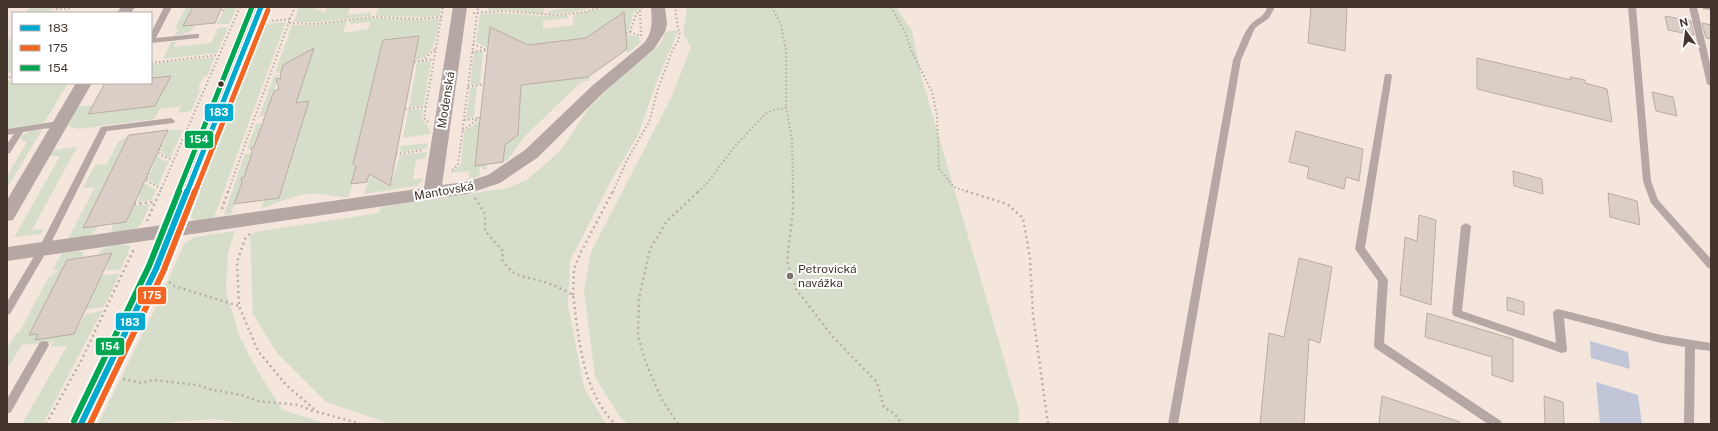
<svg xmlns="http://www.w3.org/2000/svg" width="1718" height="431" font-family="'Public Sans',sans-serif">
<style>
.green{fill:#d6decb}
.water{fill:#c0c6d8}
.building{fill:#dacec6;stroke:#b8aca3}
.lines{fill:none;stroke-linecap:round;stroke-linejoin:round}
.path-far1{stroke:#b8ada9;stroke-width:2;stroke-dasharray:1.5 2.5;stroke-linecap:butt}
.path{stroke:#b8ada9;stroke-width:2.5;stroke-dasharray:2 3.5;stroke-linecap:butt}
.service{fill:#b5a7a4;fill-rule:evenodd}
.minor{fill:#b5a7a4;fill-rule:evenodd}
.tertiary{fill:#b5a7a4;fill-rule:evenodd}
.bus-1-far1-casing{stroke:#fff;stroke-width:8}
.bus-1-casing{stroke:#fff;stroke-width:10}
.bus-2-far1-casing{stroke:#fff;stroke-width:8}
.bus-2-casing{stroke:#fff;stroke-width:10}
.bus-3-far1-casing{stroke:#fff;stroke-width:8}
.bus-3-casing{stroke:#fff;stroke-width:10}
.bus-1-far1{stroke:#00a9ce;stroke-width:5}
.bus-1{stroke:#00a9ce;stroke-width:6}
.bus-2-far1{stroke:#f26522;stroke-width:5}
.bus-2{stroke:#f26522;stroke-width:6}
.bus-3-far1{stroke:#00a651;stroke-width:5}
.bus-3{stroke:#00a651;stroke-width:6}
.bus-dot{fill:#43352d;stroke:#fff;stroke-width:1.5}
.poi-dot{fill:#81736a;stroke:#fff;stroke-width:1.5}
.labels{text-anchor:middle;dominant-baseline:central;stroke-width:4;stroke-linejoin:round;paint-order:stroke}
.street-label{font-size:12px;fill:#43352d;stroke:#fff}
.poi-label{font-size:12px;fill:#43352d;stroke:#fff;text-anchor:start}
.line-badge{stroke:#fff;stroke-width:1.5}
.badge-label{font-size:11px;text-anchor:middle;font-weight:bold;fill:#fff}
</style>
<rect width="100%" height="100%" fill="#f4e6dc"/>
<!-- green -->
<g class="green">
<path d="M30,7H54L50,13H26Z"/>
<path d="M186,7H193L183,26L195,25L190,32L174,36L178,29L175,28Z"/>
<path d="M226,7H237L229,24H207L217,23Z"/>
<path d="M299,7H312L325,13L327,7H359L350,8L348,15L372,12L371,16L317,22H296L294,21Z"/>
<path d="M379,7H441L440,16L421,17L375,16Z"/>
<path d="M481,7H544V14L510,10H488V8H480Z"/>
<path d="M572,7H597L571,12L548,14V11Z"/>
<path d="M608,7H640L637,11H634L629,30L625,32L624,12L591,35L590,38L524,45V43L490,27L488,48L476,42L480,14C509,11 538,18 568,15L569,18L543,21V29L573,25V15Z"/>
<path d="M687,7H896L912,31L922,79L1019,410V424H628L620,417L595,377L584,291L591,252L672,96L691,47L683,33Z"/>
<path d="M371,18L417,20L440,19C436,36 435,57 414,61L419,36L383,40L353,164L356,166L349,197C339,198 331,195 321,194C302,191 279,202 261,209L264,200L279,198L309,102L296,103L283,65L281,72L275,73L292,25H314L347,21L343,33L368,29L370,22L350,24L351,20Z"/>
<path d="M286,22L213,220C205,221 196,224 190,216L266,24Z"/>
<path d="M228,27L217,53L163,59L171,42H176L174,47L211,43L218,28Z"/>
<path d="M667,31H678L657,81L638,135L613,177L570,261L568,305L584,388L606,424H391L326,402L277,353L253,314L250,237L255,232L379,213L381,207L508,188L528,179L561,150L589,108L627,71L659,46Z"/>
<path d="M13,34V68L7,75V43Z"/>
<path d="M626,34L639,37L641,42L627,54Z"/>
<path d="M483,51L480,84L470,85L474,52Z"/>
<path d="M215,57L207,76L203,77L198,89H201L191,111L178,113L181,106L160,109L154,119L79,129L70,127L69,125L77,107L92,105L88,113L155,106L170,76L151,78V64Z"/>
<path d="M431,61L424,105L409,107L417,63Z"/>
<path d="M280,75L276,79L277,82L274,91L271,92L272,96L266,115L259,117L274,76Z"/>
<path d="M589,76L590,80L580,83L524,137L508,160L503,162L505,145L518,135L521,85Z"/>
<path d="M13,81V83H68L44,123L7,129V82Z"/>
<path d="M477,87L474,117L466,118L470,88Z"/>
<path d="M423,108L422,118L430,130V134L403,138L408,110Z"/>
<path d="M480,120L475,166L486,159L487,169L483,170V167L479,168L480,176L469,179V171L450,173L461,165L464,132Z"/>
<path d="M263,123L254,147L247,150L256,124Z"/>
<path d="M42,130L7,188V176L27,142L21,140L20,136L31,131Z"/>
<path d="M168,130H183L170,158L162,154L161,151Z"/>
<path d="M129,135L83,228L98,226C92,238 79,239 67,241L95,187L83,188L95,165L107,164L118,142Z"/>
<path d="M428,143L427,148L400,152L401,146Z"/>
<path d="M77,147L32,230L44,229L41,234L7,238L15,236L60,156H49L52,150Z"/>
<path d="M427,152L426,158L416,160L413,179L423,178L422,181L417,186L364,194L370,176L390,187L400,155Z"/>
<path d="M252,153L244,177L241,178L242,183L231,214L224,215L245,154Z"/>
<path d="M157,155L162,160L169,161L158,186L148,179Z"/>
<path d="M144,183L156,190L152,200L138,202L140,194H138Z"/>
<path d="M150,204C139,231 141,229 111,233L113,224L126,222L130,212V206Z"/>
<path d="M235,231L228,253L226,291L239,335L253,363L282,410L327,424H247L214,419L171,422L168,424H98L156,307L184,244L195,237Z"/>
<path d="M125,245L131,246L121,269L106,271L111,253L98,255C103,245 115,245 125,245Z"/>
<path d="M79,251L83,252V257L67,260L29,335L38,334L36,340L74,334L86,314L102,311L43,424H22L67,346L51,347L53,342L22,345L7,369V349L16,333H19L48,278L57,272V270L53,269L62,253Z"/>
<path d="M120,273L104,307L82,310L87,300L90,299L97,286L98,276Z"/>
</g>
<!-- water -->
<g class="water">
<path d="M1590,341L1628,352L1630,369L1591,358Z"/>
<path d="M1596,382L1638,395L1642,424H1600Z"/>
</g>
<!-- building -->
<g class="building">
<path d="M193,7H222L215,23L183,26Z"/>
<path d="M1311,7H1347L1345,51L1308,43Z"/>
<path d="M624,12L627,49L588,77L521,85L518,135L505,145L503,162L475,166L490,27L528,45L586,38Z"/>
<path d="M1665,16L1691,21L1694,35L1668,30Z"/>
<path d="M1702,23L1711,25V39L1706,38Z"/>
<path d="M419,36L390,186L369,174L367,182L351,184L356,166L353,164L383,40Z"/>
<path d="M314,48L296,103L309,101L279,198L234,204L242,183L241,178L244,177L252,153L251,148L254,147L274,91L279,89L276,79L281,78L280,75L283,65Z"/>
<path d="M1477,58L1571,80L1570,77L1585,80V83L1607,89L1612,122L1477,89Z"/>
<path d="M171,76L155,106L88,114L105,83H151V78Z"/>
<path d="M1652,92L1673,97L1677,116L1656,111Z"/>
<path d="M168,130L126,222L83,228L129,135Z"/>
<path d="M1296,131L1363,149L1359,181L1346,177L1344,189L1307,178L1309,167L1289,162Z"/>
<path d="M1513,171L1542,179L1543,194L1514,186Z"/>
<path d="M1608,193L1637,201L1640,225L1610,217Z"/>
<path d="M1419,215L1436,220L1431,305L1400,295L1405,237L1417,241Z"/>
<path d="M112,253L74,334L35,340L38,334L29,335L67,260Z"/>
<path d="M1299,258L1332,267L1320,343L1309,339L1304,424H1260L1269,333L1284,337Z"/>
<path d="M1507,297L1524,302V315L1507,310Z"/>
<path d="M1427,313L1513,339V382L1492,375V357L1425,337Z"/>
<path d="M1382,396L1460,422L1459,424H1379Z"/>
<path d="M1544,396L1563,402L1564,424H1545Z"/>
</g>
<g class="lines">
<!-- path-far1 -->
<g class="path-far1">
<path d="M772,7L781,25L786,50V108"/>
<path d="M891,7L905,32L911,50L932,92L937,115L939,169L954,187L969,192"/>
<path d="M56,9L72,8"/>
<path d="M223,11L225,7"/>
<path d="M54,13L58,7"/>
<path d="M473,13L503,11L557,15L584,12L603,7"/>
<path d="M290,19L295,7"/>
<path d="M289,23L315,24L374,17L418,19L442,17"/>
<path d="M630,32L636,14L640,10"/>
<path d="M626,33L630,32L640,36"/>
<path d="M641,36L640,10L642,7"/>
<path d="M473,44L487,50"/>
<path d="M472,52L487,50"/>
<path d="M422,61L436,48"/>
<path d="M414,62L434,59"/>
<path d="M151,63L218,55"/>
<path d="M7,81L13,73"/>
<path d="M468,87L484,84"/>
<path d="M405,109L426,106"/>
<path d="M464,120L479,118"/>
<path d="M428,122L424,118L443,7"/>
<path d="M463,131L480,117"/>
<path d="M161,145L159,151L160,155L173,160"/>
<path d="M396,154L423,150"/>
<path d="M452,170L458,165L478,7"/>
<path d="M149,173L146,180L161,189"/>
<path d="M160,192L240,7"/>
<path d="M228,192L290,19L271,21"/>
<path d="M613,192L626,162L649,122L658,89L673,49L678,41L680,32L678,29L675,7"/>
<path d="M698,192L708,182L735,146L765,114L773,110L786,108L792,139L793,192"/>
</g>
<!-- path -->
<g class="path">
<path d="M793,191V211L787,261L796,289L833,337L877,382L884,408L894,413L902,424"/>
<path d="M966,191L1007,204L1023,218L1030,258L1033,315L1048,424"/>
<path d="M475,198L485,214V231L503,251L502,260C516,280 524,275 544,282C554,285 564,290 573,295C579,340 582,390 615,424"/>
<path d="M134,204L154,202"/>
<path d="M222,209L228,191"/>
<path d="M147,221L160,191"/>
<path d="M250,234L245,239L237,262L239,306L258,351L287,386L318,412L361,424"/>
<path d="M169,282L174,286L239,306"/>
<path d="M573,295L574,269L581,252L613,191"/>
<path d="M123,379L142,383L153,380L197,385L213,390L241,395L258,401L299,405L315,412"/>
<path d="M46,424L81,361L134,249"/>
<path d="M678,424L661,398L646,363L638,336L639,298L650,249L667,221L699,191"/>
</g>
<!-- service -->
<g class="service">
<path d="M164,7H172L156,38L196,34H199V38L151,43V33Z"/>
<path d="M1267,7H1275L1269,18L1255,28L1241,60L1178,424H1168L1233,60C1239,48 1243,32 1252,23C1259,17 1265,16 1267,7Z"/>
<path d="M1628,7H1636L1651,181L1658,200L1711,259V269L1708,268L1651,203L1643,181Z"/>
<path d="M1689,7H1697L1711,68V86L1707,84Z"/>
<path d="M1702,7H1711V10L1703,9Z"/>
<path d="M1385,74H1391L1392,76L1365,248L1388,280L1384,343L1501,421L1502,424H1488L1375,348L1374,345L1378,281L1355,249Z"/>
<path d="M171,118L175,121L174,123L107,131L48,249L10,314L7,315V302L39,248L101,127Z"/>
<path d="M59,121L63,124L62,126L23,132L10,153L7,154V144L14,134L7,135V129Z"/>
<path d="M1466,223L1471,226L1462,311L1556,343L1553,313L1555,310L1558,309L1661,335L1711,343V351L1695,349L1694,424H1684L1685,347L1661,343L1564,318L1567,349L1566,352L1562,353L1454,316L1452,313L1461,226Z"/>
<path d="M44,341L48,342L49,345L11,412L7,414V399L40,342Z"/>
</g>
<!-- minor -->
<g class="minor">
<path d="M121,7H135L131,13H117Z"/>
<path d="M453,7H467L442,185L466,182L488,175L525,150L592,86L644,43C653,32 652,21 651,7H665L667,24L665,32L654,49L604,92L537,158L500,183L467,194L7,261V247L424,188Z"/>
<path d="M76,83H92L13,220L7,221V200Z"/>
</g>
<!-- tertiary -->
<path class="tertiary" d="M252,7H270L168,269L94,424H68L144,269Z"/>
<!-- bus-1-far1 casing -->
<g class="bus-1-far1-casing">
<path id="bus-1-far1" d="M187,192L261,7"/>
</g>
<!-- bus-1 casing -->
<g class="bus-1-casing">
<path id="bus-1" d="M81,424L156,269L187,191"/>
</g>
<!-- bus-2-far1 casing -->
<g class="bus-2-far1-casing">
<path id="bus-2-far1" d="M195,192L268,10"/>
</g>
<!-- bus-2 casing -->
<g class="bus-2-casing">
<path id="bus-2" d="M90,424L163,272L195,191"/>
</g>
<!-- bus-3-far1 casing -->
<g class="bus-3-far1-casing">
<path id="bus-3-far1" d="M178,192L252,7"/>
</g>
<!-- bus-3 casing -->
<g class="bus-3-casing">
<path id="bus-3" d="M74,421L149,266L179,191"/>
</g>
<!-- bus-1-far1 -->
<use href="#bus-1-far1" class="bus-1-far1"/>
<!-- bus-1 -->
<use href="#bus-1" class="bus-1"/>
<!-- bus-2-far1 -->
<use href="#bus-2-far1" class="bus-2-far1"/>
<!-- bus-2 -->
<use href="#bus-2" class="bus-2"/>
<!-- bus-3-far1 -->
<use href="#bus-3-far1" class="bus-3-far1"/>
<!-- bus-3 -->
<use href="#bus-3" class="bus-3"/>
</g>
<!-- markers -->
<circle class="bus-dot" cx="221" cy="84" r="3.5"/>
<circle class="poi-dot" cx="790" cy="276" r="4"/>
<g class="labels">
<!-- street labels -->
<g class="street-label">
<text transform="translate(446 100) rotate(-81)">Modenská</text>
<text transform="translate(444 191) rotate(-10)">Mantovská</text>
</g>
<!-- poi labels -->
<g class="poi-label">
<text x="798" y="269">Petrovická<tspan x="798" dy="14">navážka</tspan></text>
</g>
</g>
<g class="line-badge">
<rect x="204" y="103" width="30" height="19" rx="4" fill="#00a9ce"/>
<rect x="184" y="130" width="30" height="19" rx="4" fill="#00a651"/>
<rect x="137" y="286" width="30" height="19" rx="4" fill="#f26522"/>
<rect x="115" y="312" width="31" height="19" rx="4" fill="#00a9ce"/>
<rect x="95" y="337" width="30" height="19" rx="4" fill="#00a651"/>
</g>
<g class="badge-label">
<text x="219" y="116">183</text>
<text x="199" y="143">154</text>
<text x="152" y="299">175</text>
<text x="130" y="326">183</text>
<text x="110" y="350">154</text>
</g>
<!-- border -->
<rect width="1718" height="431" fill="none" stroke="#43352d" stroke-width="16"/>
<!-- legend -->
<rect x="12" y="12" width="140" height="72" fill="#ffffff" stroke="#b4aeab"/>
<rect x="20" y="25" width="20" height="6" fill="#00a9ce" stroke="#b4aeab"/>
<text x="48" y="32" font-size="12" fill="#43352d">183</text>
<rect x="20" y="45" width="20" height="6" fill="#f26522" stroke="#b4aeab"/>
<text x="48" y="52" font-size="12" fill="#43352d">175</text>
<rect x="20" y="65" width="20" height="6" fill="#00a651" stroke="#b4aeab"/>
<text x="48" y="72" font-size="12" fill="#43352d">154</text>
<!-- north arrow -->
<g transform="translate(1686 32) rotate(346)" stroke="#ffffff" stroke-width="3" paint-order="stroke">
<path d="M0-3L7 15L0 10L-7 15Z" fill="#43352d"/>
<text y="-6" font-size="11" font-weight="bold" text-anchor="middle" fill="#43352d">N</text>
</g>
</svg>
